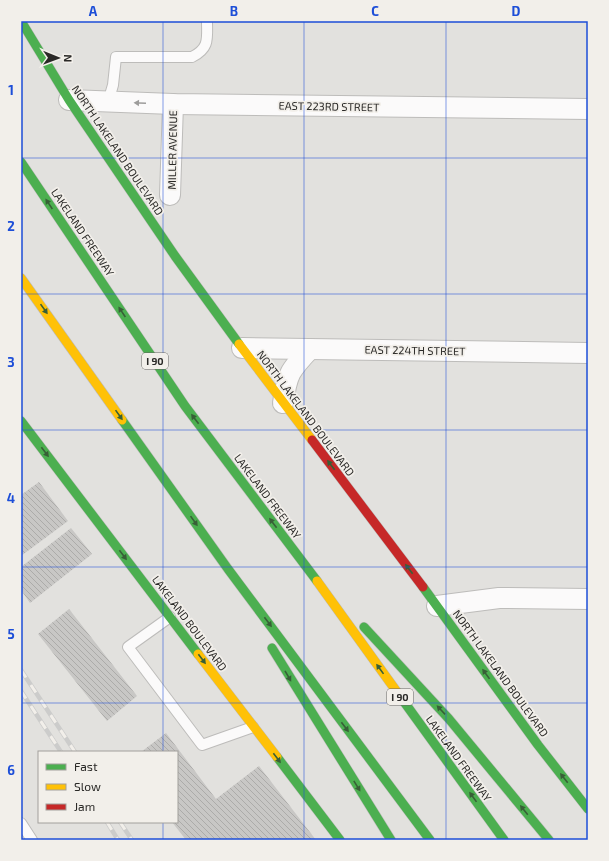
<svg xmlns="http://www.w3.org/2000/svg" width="609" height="861" font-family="'Exo 2',sans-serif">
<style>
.building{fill:url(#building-back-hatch)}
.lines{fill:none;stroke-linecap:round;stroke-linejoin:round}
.lane-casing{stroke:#bdbcba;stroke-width:12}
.street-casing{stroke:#bdbcba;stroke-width:22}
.fast-casing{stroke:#bdbcba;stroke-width:10}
.slow-casing{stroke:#bdbcba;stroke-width:10}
.jam-casing{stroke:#bdbcba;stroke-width:10}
.lane{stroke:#fbfafa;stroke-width:10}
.street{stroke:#fbfafa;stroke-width:20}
.fast{stroke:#4caf50;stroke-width:9}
.slow{stroke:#ffc107;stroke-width:9}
.jam{stroke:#c62828;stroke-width:9}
.rail-casing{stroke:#cccccb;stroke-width:4.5}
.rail{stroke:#f2efea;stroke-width:3;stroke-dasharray:9;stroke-linecap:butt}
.oneway{fill:#9d9c9b}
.oneway2{fill:#385f37}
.grid{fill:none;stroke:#1d4ed8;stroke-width:1;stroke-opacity:0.55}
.labels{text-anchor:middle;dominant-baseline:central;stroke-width:3.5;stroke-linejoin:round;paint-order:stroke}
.shield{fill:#f2efea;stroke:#666462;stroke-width:1}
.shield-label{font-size:10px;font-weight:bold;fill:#2a2927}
.street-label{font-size:11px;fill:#2a2927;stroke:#f2efea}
.neatline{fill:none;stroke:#1d4ed8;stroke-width:1.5}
.grid-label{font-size:13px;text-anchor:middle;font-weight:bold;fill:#1d4ed8}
</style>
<defs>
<pattern id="building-back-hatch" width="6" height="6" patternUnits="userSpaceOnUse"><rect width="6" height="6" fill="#c8c7c5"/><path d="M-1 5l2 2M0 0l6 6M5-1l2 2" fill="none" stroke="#acaba9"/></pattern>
</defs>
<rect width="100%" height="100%" fill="#e2e1de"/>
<!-- building -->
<g class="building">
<path d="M39,482L68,521L21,556V495Z"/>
<path d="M71,528L92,554L30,603L21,590V567Z"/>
<path d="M69,609L137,696L107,721L38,634Z"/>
<path d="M166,733L216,799L259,766L316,840H186L172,822H177V752H141Z"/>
</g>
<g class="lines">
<!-- lane casing -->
<g class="lane-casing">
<g id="lane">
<path d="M108,102L113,85L116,57H192C210,48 207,38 207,21"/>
<path d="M170,617L128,647L202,745L253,727"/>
<path d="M21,823L32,840"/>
</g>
</g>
<!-- street casing -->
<g class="street-casing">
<g id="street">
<path d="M69,100L173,104L588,109"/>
<path d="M170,195L173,104"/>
<path d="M242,348L588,353"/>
<path d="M283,403C287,374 290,370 310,349"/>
<path d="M437,606L499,598L588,599"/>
</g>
</g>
<!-- fast casing -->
<g class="fast-casing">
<g id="fast">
<path d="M21,21L69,100L175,256L239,344"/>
<path d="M21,162L185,406L317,581"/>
<path d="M122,420L228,569L430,840"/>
<path d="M21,421L198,654"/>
<path d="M423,587L538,745L588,809"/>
<path d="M364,627L449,719L549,840"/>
<path d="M272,648L391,840"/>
<path d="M402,699L504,840"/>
<path d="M277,757L340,840"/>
</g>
</g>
<!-- slow casing -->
<g class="slow-casing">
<g id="slow">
<path d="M21,278L122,420"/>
<path d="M239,344L312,440"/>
<path d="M317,581L402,699"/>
<path d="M198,654L277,757"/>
</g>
</g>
<!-- jam casing -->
<g class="jam-casing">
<path id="jam" d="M312,440L423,587"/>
</g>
<!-- lane -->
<use href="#lane" class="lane"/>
<!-- street -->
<use href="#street" class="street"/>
<!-- fast -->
<use href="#fast" class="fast"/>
<!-- slow -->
<use href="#slow" class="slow"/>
<!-- jam -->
<use href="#jam" class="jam"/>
<!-- rail casing -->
<g class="rail-casing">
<g id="rail">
<path d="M21,670L75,752"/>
<path d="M21,691L61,752"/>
<path d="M107,822L118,840"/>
<path d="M120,822L132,840"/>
</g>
</g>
<!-- rail -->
<use href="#rail" class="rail"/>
</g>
<!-- one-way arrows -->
<defs><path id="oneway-solid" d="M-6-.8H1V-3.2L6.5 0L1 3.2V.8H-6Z"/></defs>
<use class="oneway" href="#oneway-solid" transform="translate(140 103) rotate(-178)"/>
<g class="oneway2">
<use href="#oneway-solid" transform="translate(49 204) rotate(-124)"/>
<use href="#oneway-solid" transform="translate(44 309) rotate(55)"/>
<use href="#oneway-solid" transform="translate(122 312) rotate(-124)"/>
<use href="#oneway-solid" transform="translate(119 415) rotate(55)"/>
<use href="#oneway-solid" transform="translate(195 419) rotate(-127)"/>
<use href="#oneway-solid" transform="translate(45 452) rotate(53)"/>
<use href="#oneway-solid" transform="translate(331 465) rotate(-127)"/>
<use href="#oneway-solid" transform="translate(194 521) rotate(55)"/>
<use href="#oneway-solid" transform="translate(273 523) rotate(-127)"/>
<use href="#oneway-solid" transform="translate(123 555) rotate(53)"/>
<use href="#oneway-solid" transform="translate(409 569) rotate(-127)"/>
<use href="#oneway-solid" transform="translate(268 622) rotate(53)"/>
<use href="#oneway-solid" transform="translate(202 659) rotate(53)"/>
<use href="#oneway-solid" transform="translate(380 669) rotate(-126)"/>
<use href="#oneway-solid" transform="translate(486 674) rotate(-126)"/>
<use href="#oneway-solid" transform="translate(288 676) rotate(60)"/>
<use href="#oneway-solid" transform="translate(441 710) rotate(-133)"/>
<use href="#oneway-solid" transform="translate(345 727) rotate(53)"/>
<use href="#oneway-solid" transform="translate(277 758) rotate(53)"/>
<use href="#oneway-solid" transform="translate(564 778) rotate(-128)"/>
<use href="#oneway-solid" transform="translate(357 786) rotate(58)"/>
<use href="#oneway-solid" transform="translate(473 797) rotate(-126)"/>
<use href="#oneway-solid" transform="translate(524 810) rotate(-129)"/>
</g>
<!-- grid -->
<path class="grid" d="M163,21V752M304,21V840M446,21V840M21,158H588M21,294H588M21,430H588M21,567H588M21,703H588M163,822V840"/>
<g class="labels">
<!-- shield labels -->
<g class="shield">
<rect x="142" y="353" width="26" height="16" rx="3"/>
<rect x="387" y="689" width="26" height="16" rx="3"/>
</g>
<g class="shield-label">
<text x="155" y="361">I 90</text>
<text x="400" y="697">I 90</text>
</g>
<!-- street labels -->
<g class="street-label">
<text transform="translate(329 106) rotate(1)">EAST 223RD STREET</text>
<text transform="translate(118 150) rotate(56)">NORTH LAKELAND BOULEVARD</text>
<text transform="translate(172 150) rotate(-89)">MILLER AVENUE</text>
<text transform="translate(83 232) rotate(56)">LAKELAND FREEWAY</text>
<text transform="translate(415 350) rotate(1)">EAST 224TH STREET</text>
<text transform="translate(306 413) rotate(53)">NORTH LAKELAND BOULEVARD</text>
<text transform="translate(268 496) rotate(53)">LAKELAND FREEWAY</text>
<text transform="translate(190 623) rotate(53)">LAKELAND BOULEVARD</text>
<text transform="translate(501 673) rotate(54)">NORTH LAKELAND BOULEVARD</text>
<text transform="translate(459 758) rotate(54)">LAKELAND FREEWAY</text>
</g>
</g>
<!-- border -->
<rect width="609" height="861" fill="none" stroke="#f2efea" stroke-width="44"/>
<!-- legend -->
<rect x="38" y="751" width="140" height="72" fill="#f2efea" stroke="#a2a09c"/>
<rect x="46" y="764" width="20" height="6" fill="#4caf50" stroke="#a2a09c"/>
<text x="74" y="771" font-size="12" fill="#2a2927">Fast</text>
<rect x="46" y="784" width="20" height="6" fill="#ffc107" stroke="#a2a09c"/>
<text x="74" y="791" font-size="12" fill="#2a2927">Slow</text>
<rect x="46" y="804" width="20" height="6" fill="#c62828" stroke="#a2a09c"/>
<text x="74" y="811" font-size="12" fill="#2a2927">Jam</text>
<!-- north arrow -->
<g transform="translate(58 58) rotate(91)" stroke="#f2efea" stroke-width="3" paint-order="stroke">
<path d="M0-3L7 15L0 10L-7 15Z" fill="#2a2927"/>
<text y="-6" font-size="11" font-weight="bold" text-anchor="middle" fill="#2a2927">N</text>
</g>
<rect x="22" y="22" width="565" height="817" class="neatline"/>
<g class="grid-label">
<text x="93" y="16">A</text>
<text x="234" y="16">B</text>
<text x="375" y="16">C</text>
<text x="516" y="16">D</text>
<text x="11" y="95">1</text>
<text x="11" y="231">2</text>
<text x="11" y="367">3</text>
<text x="11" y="503">4</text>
<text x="11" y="639">5</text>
<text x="11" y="775">6</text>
</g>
</svg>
